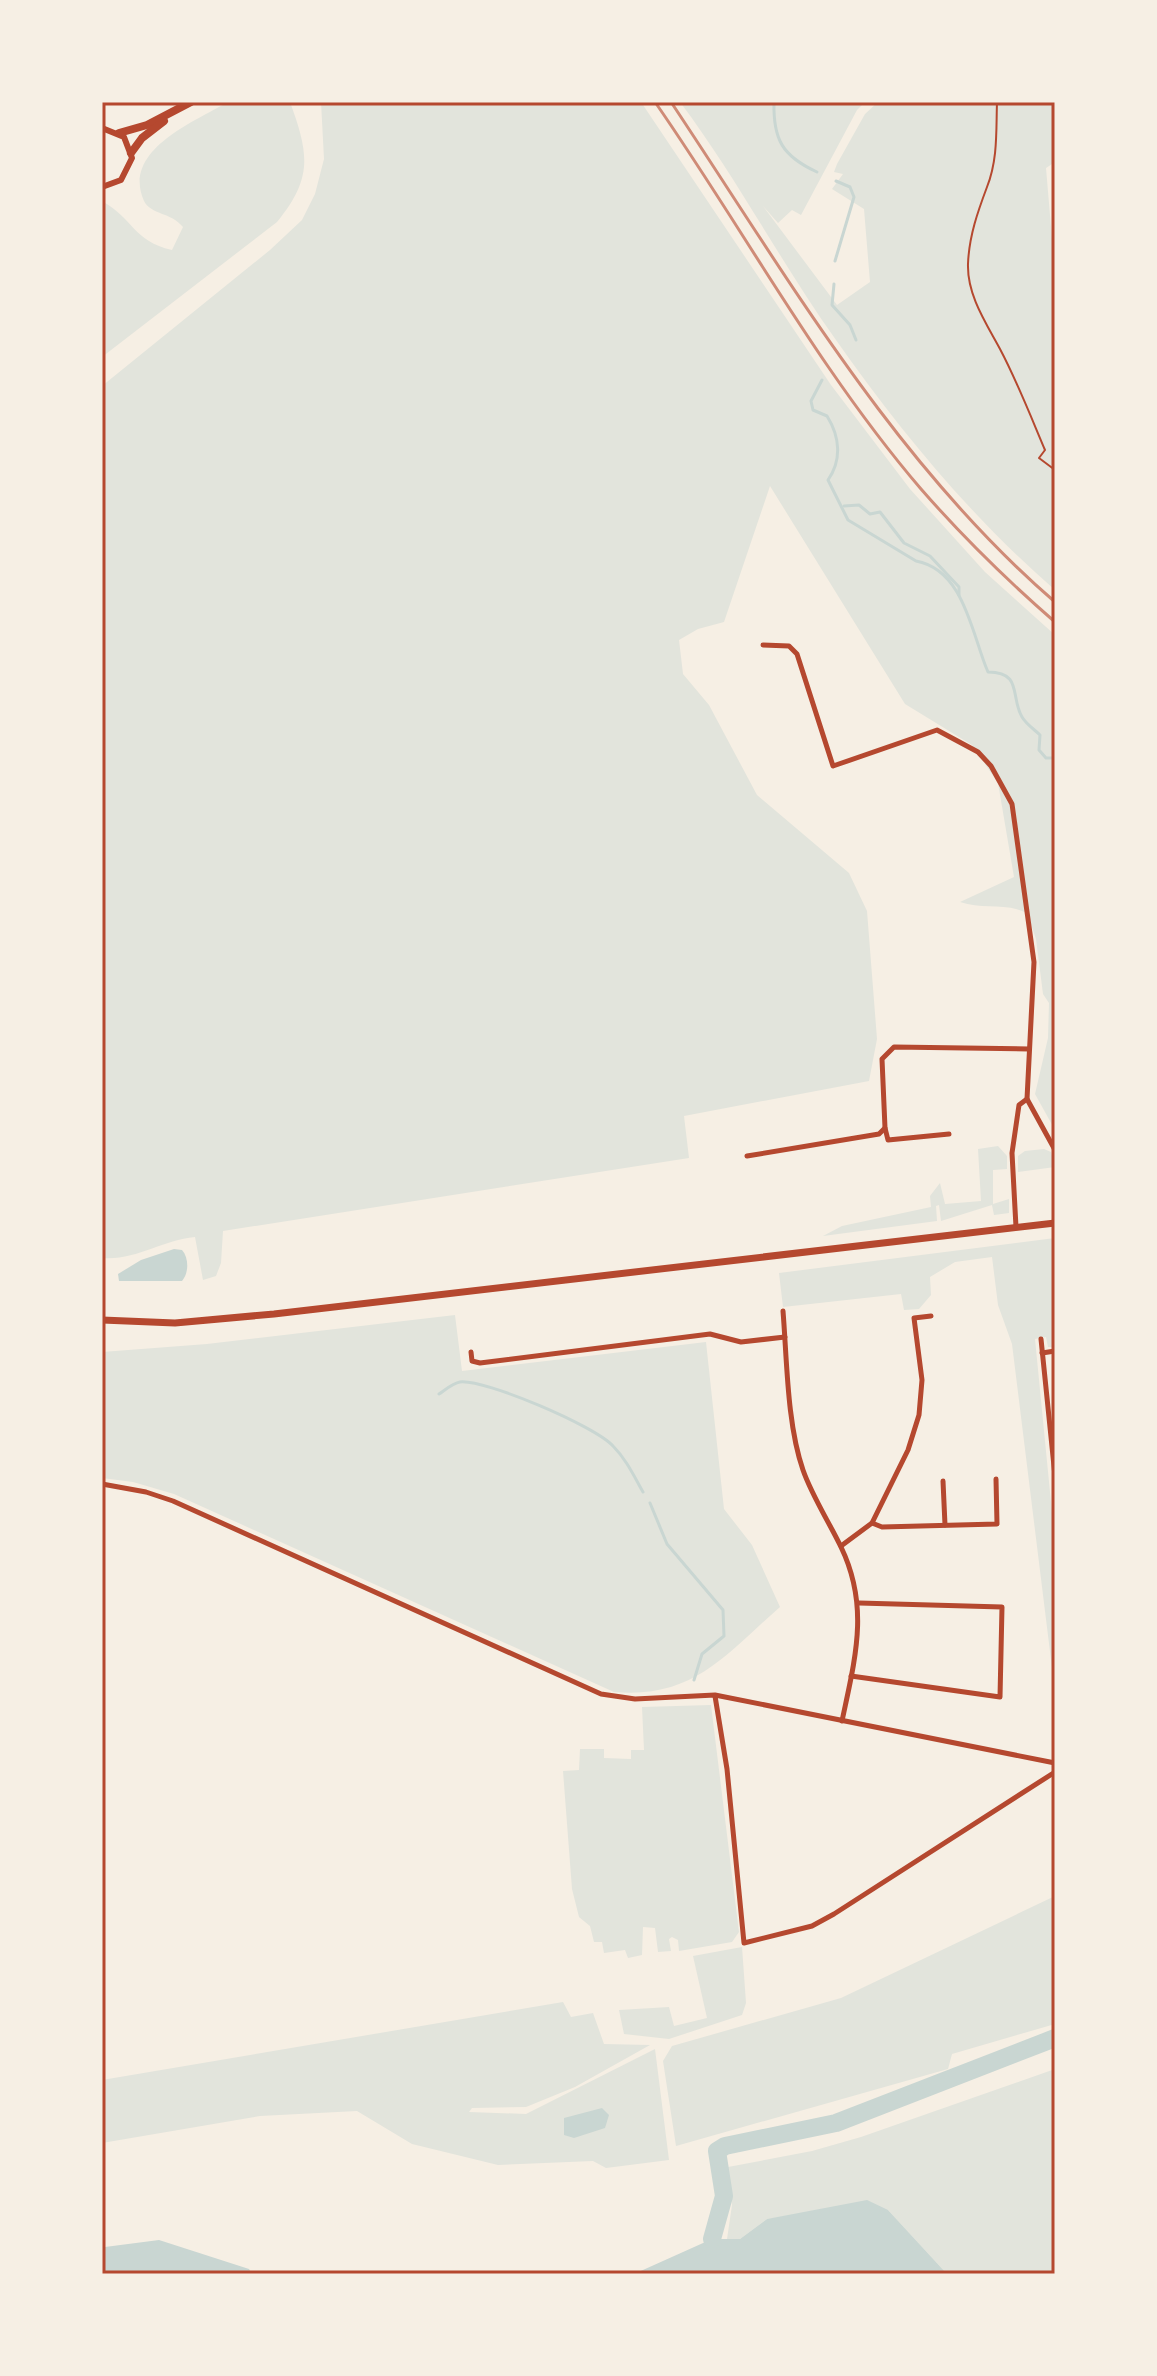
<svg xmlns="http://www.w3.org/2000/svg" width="1157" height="2376" font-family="'Titillium Web',sans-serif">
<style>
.green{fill:#e2e4dc}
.water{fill:#c9d6d2}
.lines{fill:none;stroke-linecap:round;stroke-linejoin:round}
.stream{stroke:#c9d6d2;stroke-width:3}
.river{stroke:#c9d6d2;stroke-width:18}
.path{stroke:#b5482f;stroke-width:2}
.minor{stroke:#b5482f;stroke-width:5}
.tertiary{stroke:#b5482f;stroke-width:6}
.secondary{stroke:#b5482f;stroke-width:7}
.trunk{stroke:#b5482f;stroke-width:8}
.rail{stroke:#cf8b77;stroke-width:3}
.neatline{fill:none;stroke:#b5482f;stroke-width:3}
</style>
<rect width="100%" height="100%" fill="#f6efe4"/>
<!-- green -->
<g class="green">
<path d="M228,102H290C309,154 313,178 277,222L102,357V201C134,219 133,241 172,250L183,227C171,212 151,215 144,201C121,150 196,121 228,102Z"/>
<path d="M321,102H641L831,385L910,489L985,572L1055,635V1130L1035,1094L1048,1038L1049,1003L1043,994L1036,939L1027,913C1004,902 983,910 960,902L1014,877L998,783L972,745L905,704L770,486L724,622L698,629L679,640L683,674L709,705L757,795L849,873L867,911L877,1039L869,1081L684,1116L689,1158L223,1231L221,1263L216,1276L203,1280L195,1237C162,1240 135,1261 102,1258V386L270,250L302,220L315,194L324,159Z"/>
<path d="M680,102H865L857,110L801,215L792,210L778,223L763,206L837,305L870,282L864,209L832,189L843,174L834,172L837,164L865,114L878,102L1055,103V162L1046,168L1055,274V590C971,517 900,431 836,340C781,263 737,178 680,102Z"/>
<path d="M998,1146L1007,1156V1169L993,1170V1204L1009,1199V1213L994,1215L992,1205L941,1221L939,1205L936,1206L937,1221L823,1236L842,1226L931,1207L930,1196L940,1183L945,1204L981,1201L978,1149Z"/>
<path d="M1044,1149L1051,1152L1055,1167L1018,1172V1156L1025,1151Z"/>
<path d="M1055,1238V1347H1048L1046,1337L1035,1339L1055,1543V1692L1012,1344L998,1305L992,1257L955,1262L930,1277L931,1295L919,1309L904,1310L901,1294L783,1307L779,1273Z"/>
<path d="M455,1315L462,1371L706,1342L724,1509L752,1545L780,1607C725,1655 694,1699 614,1692L174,1494L133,1482L102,1478V1352L207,1344Z"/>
<path d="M711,1705L739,1932L732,1942L679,1951L678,1940L672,1937L669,1939L671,1951L658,1952L655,1928L643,1927L642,1955L628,1958L625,1950L604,1953L602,1942H594L590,1926L579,1917L572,1889L563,1771L579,1770L580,1749H604V1758L631,1759V1750H644L642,1707Z"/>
<path d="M1055,1896V2024L952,2054L948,2069L676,2146L663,2061L672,2046L841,1998Z"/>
<path d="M742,1947L746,2003L742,2015L669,2039L624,2034L619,2010L669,2007L674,2026L707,2018L693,1956Z"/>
<path d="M563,2002L571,2017L593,2013L604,2044L650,2045L575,2087L526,2107L472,2108L469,2112L526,2114L655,2049L669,2160L606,2168L593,2161L498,2165L412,2144L357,2111L260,2116L102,2143V2080Z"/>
<path d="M1055,2069V2274H947L888,2210L767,2219L740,2239H727L732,2205L728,2167L812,2151L861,2137Z"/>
</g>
<!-- water -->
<g class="water">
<path d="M174,1249L182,1250C189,1258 189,1273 182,1281H119L118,1274L141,1260Z"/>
<path d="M602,2108L609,2115L605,2128L574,2138L564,2135V2118Z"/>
<path d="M867,2200L888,2210L947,2274H634L712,2239H740L767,2219Z"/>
<path d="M159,2240L249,2269L252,2274H102L105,2247Z"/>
</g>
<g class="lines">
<!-- stream -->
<g class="stream">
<path d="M774,102C773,139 782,156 817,172"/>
<path d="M835,261L854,197L850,187L836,181"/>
<path d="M834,284L832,305L850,325L856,340"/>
<path d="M822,380L811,401L813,410L827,416C840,437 842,460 828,480L848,520L916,561C965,570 972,636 988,672C1023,672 1010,697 1022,717C1026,724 1035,730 1040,735L1039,750L1046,758H1055"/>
<path d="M844,506L859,505L870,514L880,512L904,543L930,556L959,587V595"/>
<path d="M1055,818V826"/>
<path d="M439,1394C445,1390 453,1383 460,1382C485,1379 595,1426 613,1446C626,1459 634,1476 643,1492"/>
<path d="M650,1503L667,1544L723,1610L724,1636L702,1654L694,1680"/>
</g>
<!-- river -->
<path class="river" d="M712,2239L724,2196L717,2151L725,2146L836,2123L1055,2038"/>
<!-- path -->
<path class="path" d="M997,102C996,131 998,159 987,187C978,211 969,236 968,264C967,295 986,323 1000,349C1017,381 1031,417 1045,450L1039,458L1055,470"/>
<!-- minor -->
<g class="minor">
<path d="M763,645L789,646L797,654L833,766L937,730L978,752L991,766L1012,804L1034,962L1027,1099L1055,1150"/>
<path d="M885,1128L888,1140L949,1134"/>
<path d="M747,1156L879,1134L885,1128L882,1059L894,1047L1029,1049"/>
<path d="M1016,1227L1012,1153L1019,1105L1027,1099"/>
<path d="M783,1311C787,1360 787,1424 803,1470C812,1496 829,1522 841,1547C870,1607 855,1659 842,1721"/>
<path d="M1041,1339L1055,1476"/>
<path d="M471,1352L472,1361L480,1363L710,1334L741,1342L785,1337"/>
<path d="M1042,1353L1055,1351"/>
<path d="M943,1481L945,1525"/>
<path d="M102,1484L146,1492L173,1501L601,1694L635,1699L715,1695L1055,1763"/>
<path d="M872,1523L882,1527L997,1524L996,1479"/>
<path d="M841,1546L872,1523L908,1450L919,1415L922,1380L914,1318L931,1316"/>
<path d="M851,1676L1000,1697L1002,1607L859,1603"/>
<path d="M715,1696L727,1769L744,1943L812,1926L834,1914L1055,1772"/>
</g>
<!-- tertiary -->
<path class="tertiary" d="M102,128L124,137L132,158L121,180L102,187"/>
<!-- secondary -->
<path class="secondary" d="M102,1320L175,1323L274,1314L1055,1223"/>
<!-- trunk -->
<g class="trunk">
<path d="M119,133L147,125L191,102"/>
<path d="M131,153L142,138L164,121"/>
</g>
<!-- rail -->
<g class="rail">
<path d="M655,102C744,230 819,370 921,489C962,536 1008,581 1055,622"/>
<path d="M671,102C787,276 895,464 1055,602"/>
</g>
</g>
<!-- border -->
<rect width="1157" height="2376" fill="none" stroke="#f6efe4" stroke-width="208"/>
<rect x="104" y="104" width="949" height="2168" class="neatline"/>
</svg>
